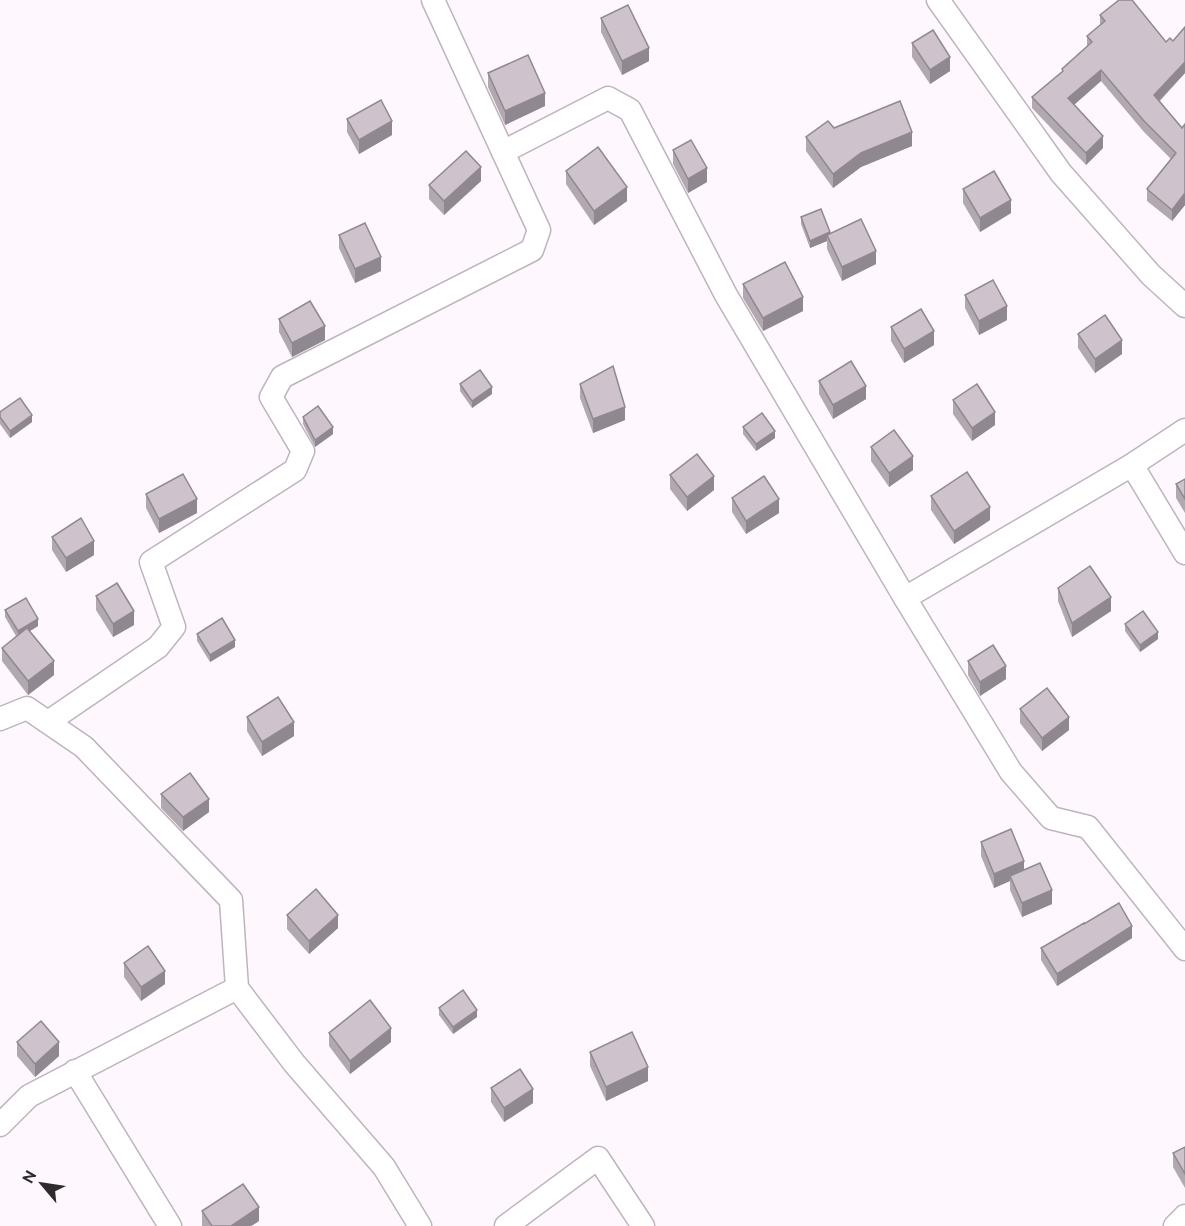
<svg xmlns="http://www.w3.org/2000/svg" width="1185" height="1226" font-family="Ubuntu,sans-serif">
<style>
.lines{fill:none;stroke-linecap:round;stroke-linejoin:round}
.minor-casing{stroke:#bfb4be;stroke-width:25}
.minor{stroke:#fff;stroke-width:22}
.wall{fill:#b1a8b0}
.shaded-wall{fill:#908890}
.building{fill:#cec3cd;stroke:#908890;stroke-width:1.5}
</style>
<rect width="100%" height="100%" fill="#fef7fd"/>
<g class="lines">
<!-- minor casing -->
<g class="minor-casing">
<g id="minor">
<path d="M433,0L503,152L608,98L630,110L726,295L905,598L1011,772L1051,818L1088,827L1185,949"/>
<path d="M938,0L1061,173L1151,275L1185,306"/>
<path d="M1132,465L1185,553"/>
<path d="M905,598L1132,465L1185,430"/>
<path d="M0,719L27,708L84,747L231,900L237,988L29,1096L0,1125"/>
<path d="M48,722L158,647L174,627L151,562L295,470L303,451L271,397L282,377L532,250L539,230L503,152"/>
<path d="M237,988L294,1063L384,1167L420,1226"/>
<path d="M75,1071L170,1226"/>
<path d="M506,1226L598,1158L643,1226"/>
<path d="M1175,1226L1185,1216"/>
</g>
</g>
<!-- minor -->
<use href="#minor" class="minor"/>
</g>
<!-- wall -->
<g class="wall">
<path d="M1100,15L1166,42L1173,41L1185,27V73L1160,101L1182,128L1185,124V205L1172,221L1147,201V189L1171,159L1144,132L1101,81L1074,105L1103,148L1086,165L1032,108V97L1062,72V69L1087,46V36L1100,25Z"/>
<path d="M601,18L649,61L622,75L601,32Z"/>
<path d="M912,43L950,71L930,84L912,57Z"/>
<path d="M488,73L545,106L505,125L488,87Z"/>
<path d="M347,119L392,135L359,154L347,132Z"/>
<path d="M834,128L912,146L861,167L833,188L806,151V137Z"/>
<path d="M673,150L707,182L688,193L673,164Z"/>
<path d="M566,171L627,201L594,225L566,184Z"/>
<path d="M481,181L444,215L429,199V185Z"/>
<path d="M963,189L1011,213L980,232L963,203Z"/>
<path d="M801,217L830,234L876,264L842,281L827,249V241L810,248L801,224Z"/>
<path d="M339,235L381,271L355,283L339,248Z"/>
<path d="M743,284L803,311L763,331L743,298Z"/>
<path d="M965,295L1007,320L979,335L965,308Z"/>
<path d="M279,319L325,340L292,357L279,332Z"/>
<path d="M891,327L934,345L904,363L891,341Z"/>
<path d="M1078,334L1122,354L1095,373L1078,348Z"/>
<path d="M819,381L866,399L833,419L819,394Z"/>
<path d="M460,384L492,394L472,408L460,391Z"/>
<path d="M580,384L625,420L593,433L580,398Z"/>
<path d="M953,400L995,425L972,441L953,414Z"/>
<path d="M0,412L32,422L10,438L0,424Z"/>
<path d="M303,417L333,434L315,447L303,424Z"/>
<path d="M743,427L775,438L756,451L743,434Z"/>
<path d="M871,447L913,470L889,487L871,461Z"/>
<path d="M670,475L714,490L687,511L670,489Z"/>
<path d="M1185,479V513L1176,498V484Z"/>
<path d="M146,494L197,513L159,533L146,508Z"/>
<path d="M931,496L990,520L954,544L931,510Z"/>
<path d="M732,498L779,513L746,534L732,512Z"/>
<path d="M52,537L94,555L66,572L52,550Z"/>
<path d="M1058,588L1111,611L1072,637L1058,601Z"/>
<path d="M96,596L134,625L113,637L96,610Z"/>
<path d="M5,610L38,626L30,631L54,675L28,695L2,661V648L16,636L5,617Z"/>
<path d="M1125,624L1158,639L1140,652L1125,631Z"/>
<path d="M197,634L235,647L210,662L197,641Z"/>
<path d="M968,661L1006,679L980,696L968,675Z"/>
<path d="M1020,709L1069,730L1042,751L1020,723Z"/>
<path d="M247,717L294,736L262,756L247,731Z"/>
<path d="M161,794L209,812L183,831L161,808Z"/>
<path d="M981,842L1024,870L1052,904L1022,917L1010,890V881L994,888L981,856Z"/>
<path d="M287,915L338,928L309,954L287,929Z"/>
<path d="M1084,924L1132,938L1057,986L1041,960V948Z"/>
<path d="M124,963L165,984L141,1001L124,977Z"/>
<path d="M439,1008L477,1017L453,1034L439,1015Z"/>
<path d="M329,1033L391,1042L350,1074L329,1046Z"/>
<path d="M17,1042L59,1056L35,1077L17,1056Z"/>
<path d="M590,1052L648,1081L606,1101L590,1066Z"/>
<path d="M491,1088L533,1103L504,1122L491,1102Z"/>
<path d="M1185,1147V1188L1173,1167V1153Z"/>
<path d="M202,1211L259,1221L251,1226H202Z"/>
</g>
<!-- shaded-wall -->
<g class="shaded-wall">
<path d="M649,48V61L622,75V61Z"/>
<path d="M950,57V71L930,84V70Z"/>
<path d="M1185,62V73L1154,106V95Z"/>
<path d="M1101,70V81L1068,110V98Z"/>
<path d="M545,93V106L505,125V111Z"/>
<path d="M392,121V135L359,154V140Z"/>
<path d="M912,132V146L861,167L833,188V174L861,153Z"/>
<path d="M1103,136V148L1086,165V153Z"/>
<path d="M481,167V181L444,215V201Z"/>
<path d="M707,168V182L688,193V179Z"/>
<path d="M627,187V201L594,225V211Z"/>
<path d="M1185,193V205L1172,221V210Z"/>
<path d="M1011,200V213L980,232V218Z"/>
<path d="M830,232V239L827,235V241L810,248V241Z"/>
<path d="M876,251V264L842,281V267Z"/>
<path d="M381,257V271L355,283V269Z"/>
<path d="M803,297V311L763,331V318Z"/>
<path d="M1007,306V320L979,335V321Z"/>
<path d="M325,326V340L292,357V343Z"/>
<path d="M934,331V345L904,363V349Z"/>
<path d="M1122,340V354L1095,373V359Z"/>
<path d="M866,386V399L833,419V405Z"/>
<path d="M492,387V394L472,408V401Z"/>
<path d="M625,407V420L593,433V419Z"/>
<path d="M995,412V425L972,441V428Z"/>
<path d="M32,415V422L10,438V431Z"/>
<path d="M333,427V434L315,447V440Z"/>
<path d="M775,431V438L756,451V444Z"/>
<path d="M913,456V470L889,487V473Z"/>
<path d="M714,476V490L687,511V497Z"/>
<path d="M197,499V513L159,533V519Z"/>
<path d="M779,499V513L746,534V521Z"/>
<path d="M990,507V520L954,544V531Z"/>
<path d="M94,541V555L66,572V558Z"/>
<path d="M1111,597V611L1072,637V623Z"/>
<path d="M134,611V625L113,637V624Z"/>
<path d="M38,619V626L18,638V631Z"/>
<path d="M1158,632V639L1140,652V645Z"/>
<path d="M235,640V647L210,662V655Z"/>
<path d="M54,661V675L28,695V681Z"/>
<path d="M1006,666V679L980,696V682Z"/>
<path d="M1069,717V730L1042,751V738Z"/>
<path d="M294,722V736L262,756V742Z"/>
<path d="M209,799V812L183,831V817Z"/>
<path d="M1024,861V875L1010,876V881L994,888V874Z"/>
<path d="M1052,890V904L1022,917V903Z"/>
<path d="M338,915V928L309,954V941Z"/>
<path d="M1132,926V938L1057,986V974Z"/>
<path d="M165,971V984L141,1001V987Z"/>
<path d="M477,1010V1017L453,1034V1027Z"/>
<path d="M391,1028V1042L350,1074V1061Z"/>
<path d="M59,1042V1056L35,1077V1064Z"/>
<path d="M648,1067V1081L606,1101V1087Z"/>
<path d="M533,1089V1103L504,1122V1108Z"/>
<path d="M259,1207V1221L251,1226H231Z"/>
</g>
<!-- building -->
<g class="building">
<path d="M1119,0H1132L1166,42L1170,38L1173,41L1185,27V62L1154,95L1182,128L1185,124V193L1172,210L1147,189L1176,153L1144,121L1101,70L1068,98L1103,136L1086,153L1032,97L1063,71L1062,69L1092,42L1087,36L1105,21L1100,15Z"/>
<path d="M628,5L649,48L622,61L601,18Z"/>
<path d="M933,30L950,57L930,70L912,43Z"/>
<path d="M528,55L545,93L505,111L488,73Z"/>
<path d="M381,100L392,121L359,140L347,119Z"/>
<path d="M900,101L912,132L861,153L833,174L806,137L828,121L834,128Z"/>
<path d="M691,140L707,168L688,179L673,150Z"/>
<path d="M598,147L627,187L594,211L566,171Z"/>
<path d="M466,151L481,167L444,201L429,185Z"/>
<path d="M994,171L1011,200L980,218L963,189Z"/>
<path d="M821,209L830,232L810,241L801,217Z"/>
<path d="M861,219L876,251L842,267L827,235Z"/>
<path d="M365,223L381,257L355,269L339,235Z"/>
<path d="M785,262L803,297L763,318L743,284Z"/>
<path d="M993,280L1007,306L979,321L965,295Z"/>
<path d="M310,301L325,326L292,343L279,319Z"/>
<path d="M921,309L934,331L904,349L891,327Z"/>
<path d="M1105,315L1122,340L1095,359L1078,334Z"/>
<path d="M851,361L866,386L833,405L819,381Z"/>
<path d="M613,366L625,407L593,419L580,384Z"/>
<path d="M480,370L492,387L472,401L460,384Z"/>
<path d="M977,384L995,412L972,428L953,400Z"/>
<path d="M20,398L32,415L10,431L0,417V412Z"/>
<path d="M318,406L333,427L315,440L303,417Z"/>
<path d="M762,413L775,431L756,444L743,427Z"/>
<path d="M894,430L913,456L889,473L871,447Z"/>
<path d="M697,454L714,476L687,497L670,475Z"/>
<path d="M967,472L990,507L954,531L931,496Z"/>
<path d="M183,474L197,499L159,519L146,494Z"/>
<path d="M764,476L779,499L746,521L732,498Z"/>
<path d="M1185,479V499L1176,484Z"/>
<path d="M81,518L94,541L66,558L52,537Z"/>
<path d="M1090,566L1111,597L1072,623L1058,588Z"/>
<path d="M117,583L134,611L113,624L96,596Z"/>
<path d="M26,598L38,619L18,631L5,610Z"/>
<path d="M1143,611L1158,632L1140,645L1125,624Z"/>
<path d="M222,618L235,640L210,655L197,634Z"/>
<path d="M27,628L54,661L28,681L2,648Z"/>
<path d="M993,645L1006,666L980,682L968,661Z"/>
<path d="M1047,688L1069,717L1042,738L1020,709Z"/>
<path d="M278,697L294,722L262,742L247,717Z"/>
<path d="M190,773L209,799L183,817L161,794Z"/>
<path d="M1011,829L1024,861L994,874L981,842Z"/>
<path d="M1040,863L1052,890L1022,903L1010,876Z"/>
<path d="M316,889L338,915L309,941L287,915Z"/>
<path d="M1119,903L1132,926L1057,974L1041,948L1084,923V924Z"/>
<path d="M148,946L165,971L141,987L124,963Z"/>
<path d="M463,990L477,1010L453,1027L439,1008Z"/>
<path d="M370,1000L391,1028L350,1061L329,1033Z"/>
<path d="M41,1021L59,1042L35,1064L17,1042Z"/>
<path d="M632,1032L648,1067L606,1087L590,1052Z"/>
<path d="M520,1069L533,1089L504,1108L491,1088Z"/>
<path d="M1185,1147V1174L1173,1153Z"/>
<path d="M243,1184L259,1207L231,1226H212L202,1211Z"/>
</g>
<!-- north arrow -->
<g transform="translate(42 1184) rotate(299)" stroke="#fef7fd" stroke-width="4.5" paint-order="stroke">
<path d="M0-4.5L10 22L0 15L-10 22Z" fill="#2e2a2e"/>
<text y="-9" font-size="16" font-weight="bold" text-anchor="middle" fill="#2e2a2e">N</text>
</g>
</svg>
